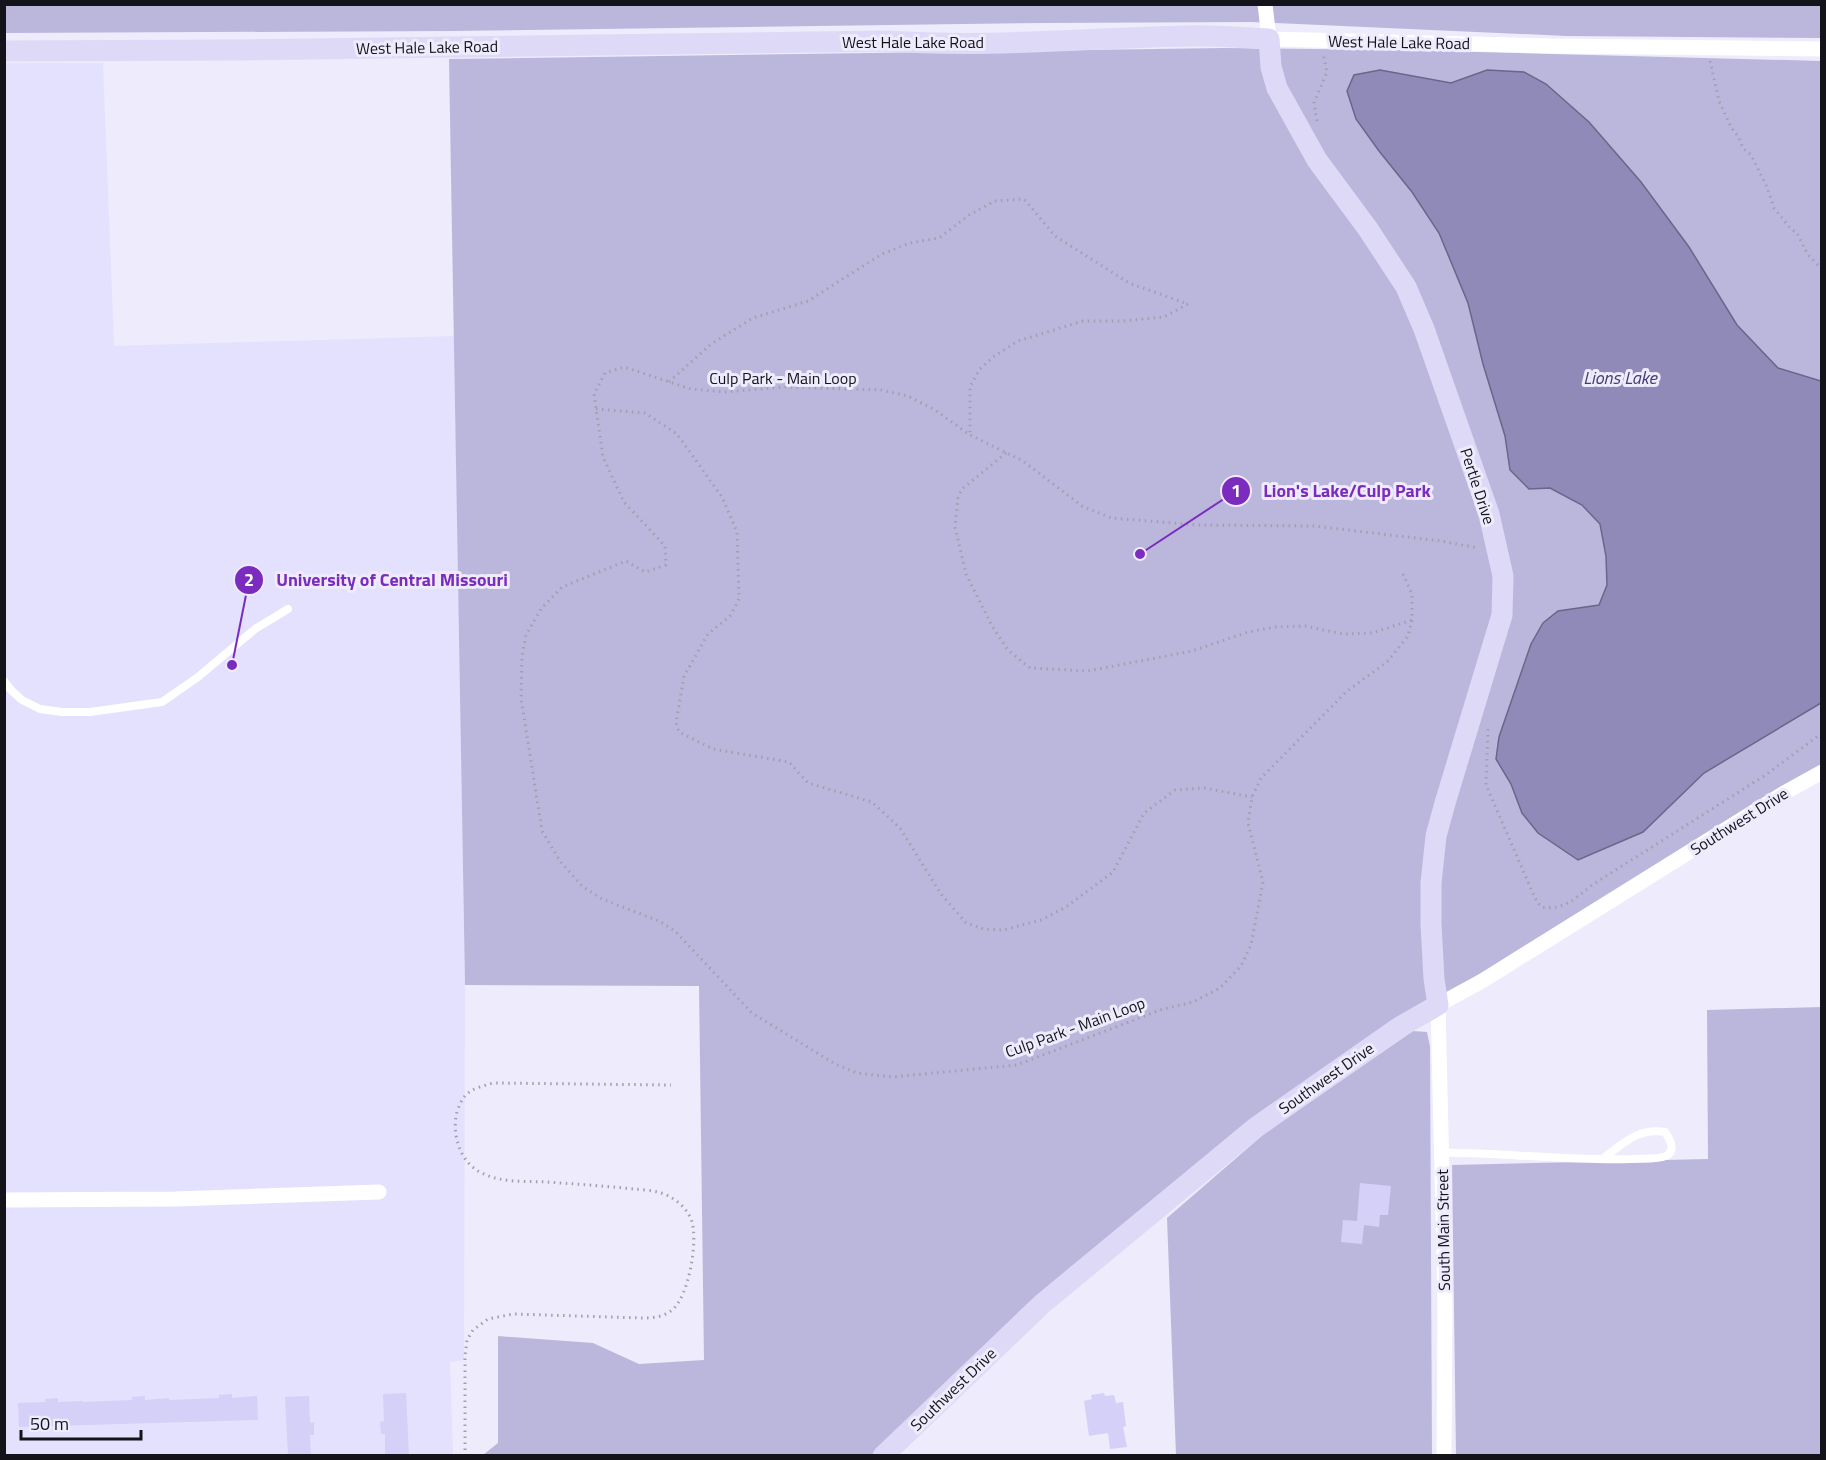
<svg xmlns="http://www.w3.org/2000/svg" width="1826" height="1460" font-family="'Titillium Web',sans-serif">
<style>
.built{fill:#e4e1fe}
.green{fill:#bbb7dc}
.water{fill:#908ab8;stroke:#6b6689;stroke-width:1.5}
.building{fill:#d4d0f8}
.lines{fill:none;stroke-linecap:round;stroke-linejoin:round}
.path{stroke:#a19fad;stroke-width:3;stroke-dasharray:1.5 4.5;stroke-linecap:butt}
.lane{stroke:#fff;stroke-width:8}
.street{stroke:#fff;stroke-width:15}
.secondary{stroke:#ded9f6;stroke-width:21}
.labels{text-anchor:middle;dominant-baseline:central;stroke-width:6;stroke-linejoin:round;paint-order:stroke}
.street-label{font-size:16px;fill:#14131a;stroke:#edebfc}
.water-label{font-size:18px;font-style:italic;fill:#463b76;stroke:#edebfc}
.leader{fill:none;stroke:#7b2cbf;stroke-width:2}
.callout-dot{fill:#7b2cbf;stroke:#edebfc;stroke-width:2}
.mark-label{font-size:18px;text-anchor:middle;font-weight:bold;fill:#fff}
.callout-label{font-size:18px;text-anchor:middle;font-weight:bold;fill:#7b2cbf;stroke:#edebfc;stroke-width:6;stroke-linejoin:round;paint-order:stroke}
</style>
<rect width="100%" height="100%" fill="#edebfc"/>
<!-- built -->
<path class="built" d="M4,63H103L114,346L454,336L465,985L464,1360L450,1362L453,1455H5Z"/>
<!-- green -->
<g class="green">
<path d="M1821,4L1822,38L1567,36L1252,22L1043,23L451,31L5,33L4,5Z"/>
<path d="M1223,48L1401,50L1821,61V772L1255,1128L883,1455H483L498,1443V1336L593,1343L639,1364L704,1360L699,986L465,985L449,59Z"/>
<path d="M1821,1007V1455H1456L1452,1165L1708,1159L1707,1010Z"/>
<path d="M1413,1031L1427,1032L1430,1047L1432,1455H1176L1167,1218L1264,1134Z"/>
</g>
<!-- water -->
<path class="water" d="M1380,70L1451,83L1487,70L1524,72L1546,84L1589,122L1641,182L1689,247L1737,325L1778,368L1821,381V703L1704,773L1643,832L1578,860L1538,833L1522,813L1511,784L1496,759L1499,737L1521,673L1531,644L1543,623L1558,611L1599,605L1607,585L1606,556L1600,524L1582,505L1550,488L1529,489L1510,470L1505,436L1483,364L1468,303L1439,233L1412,192L1379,151L1356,119L1347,91L1354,75Z"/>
<!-- building -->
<g class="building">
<path d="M1360,1183L1391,1186L1388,1215H1380L1379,1227L1364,1225L1362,1244L1341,1242L1343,1220L1357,1221Z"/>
<path d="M406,1393L409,1455H385V1434H381L380,1422L384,1421L383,1394Z"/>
<path d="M1104,1393L1105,1396L1114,1395L1116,1403L1123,1402L1126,1426L1123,1427L1127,1447L1110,1449L1108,1433L1089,1436L1084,1401L1092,1399L1091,1395Z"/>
<path d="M232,1394V1398L257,1396L258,1420L19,1427L18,1403L45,1402V1399L58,1398V1402L83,1401V1402L132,1400V1397L145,1396V1400L169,1398V1400L219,1398V1395Z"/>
<path d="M309,1396L310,1423L314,1422V1435H310L311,1455H288L285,1397Z"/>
</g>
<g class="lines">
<!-- path -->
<g class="path">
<path d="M1710,61L1719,101L1731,127L1738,136L1743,148L1751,155L1767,187L1774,208L1791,229L1797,233L1808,255L1822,269"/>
<path d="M1317,121L1314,103L1327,72L1323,53"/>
<path d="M669,382L711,344L753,318L808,301L882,254L910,243L939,238L969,215L995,201L1024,199L1055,236L1129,283L1188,304L1164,317L1122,321H1083L1018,341L993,357L979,370L970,387V435"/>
<path d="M596,409L645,413L677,434L722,497L737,532L739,599L730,616L708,634L684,676L676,723L679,732L713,749L789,762L808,783L872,802L900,828L941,894L966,923L984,929L1003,930L1041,920L1066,907L1113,872L1144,813L1175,790L1204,788L1252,797"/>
<path d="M1006,453L962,489L958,498L955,527L966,574L992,626L1008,650L1030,668L1088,671L1192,651L1248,632L1276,627L1305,626L1343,634L1372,633L1412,620"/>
<path d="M1403,574L1412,594V620L1408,636L1387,662L1347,691L1261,778L1252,797L1248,823L1263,882L1251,945L1241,966L1220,988L1193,1002L1160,1010L1017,1065L892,1077L857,1073L835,1064L752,1013L675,931L659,921L602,899L582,886L560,861L542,831L521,698L522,656L526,635L541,609L562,587L626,561L645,572L666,565L665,546L624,502L603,457L594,394L605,373L624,367L691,389L725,392L784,387L881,390L908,396L935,410L970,435L1023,461L1082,506L1111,518L1198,525L1314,526L1441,541L1478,548"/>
<path d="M1488,729L1486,785L1535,898L1541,907C1563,911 1576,898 1592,885L1764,776L1822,733"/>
<path d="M465,1456V1356L467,1340L473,1330L488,1319L513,1314L642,1318C652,1318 664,1317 672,1310C689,1297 699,1238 691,1219C686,1207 674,1197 661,1193C653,1190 642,1190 634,1189C605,1186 576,1184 547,1182C526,1181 503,1183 484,1174C461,1165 451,1135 457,1112C464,1090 473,1089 493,1083L671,1085"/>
</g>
<!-- lane -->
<g class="lane">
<path d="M4,681L11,690L22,700L40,709L62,712H90L162,702L198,677L255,629L288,609"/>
<path d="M1442,1153C1471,1152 1499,1155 1529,1156C1562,1158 1596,1160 1630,1159C1639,1158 1658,1160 1666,1156C1677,1150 1669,1138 1665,1132C1638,1127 1623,1144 1602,1159"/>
</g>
<!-- street -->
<g class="street">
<path d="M1265,4L1269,39L1552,46L1822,49"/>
<path d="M4,1200L175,1199L379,1192"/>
<path d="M1444,1456L1445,1301L1438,1005L1482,981L1784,793L1822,772"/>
</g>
<!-- secondary -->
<path class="secondary" d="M4,51L238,50L887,41C987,48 1087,38 1187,36C1214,35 1242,38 1269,39L1271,67L1277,88L1317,160L1368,229L1406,287L1424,329L1489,514L1503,576L1502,615L1445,803L1436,836L1431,883V924L1434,979L1438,1005L1398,1028L1255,1128L1042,1304L883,1456"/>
</g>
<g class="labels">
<!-- street labels -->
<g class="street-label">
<text x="913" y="42">West Hale Lake Road</text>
<text transform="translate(1399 42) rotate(1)">West Hale Lake Road</text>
<text transform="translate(427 47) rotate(-1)">West Hale Lake Road</text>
<text x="783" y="378">Culp Park - Main Loop</text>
<text transform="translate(1478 486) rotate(72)">Pertle Drive</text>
<text transform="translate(1739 821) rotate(-32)">Southwest Drive</text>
<text transform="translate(1075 1027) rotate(-20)">Culp Park - Main Loop</text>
<text transform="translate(1326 1078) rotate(-35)">Southwest Drive</text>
<text transform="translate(1443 1230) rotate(-91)">South Main Street</text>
<text transform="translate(953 1389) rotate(-44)">Southwest Drive</text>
</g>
<!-- water labels -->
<g class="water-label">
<text x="1620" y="377">Lions Lake</text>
</g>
</g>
<!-- callouts -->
<path class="leader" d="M1140 554L1236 491M232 665L249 580"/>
<g class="callout-dot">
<circle cx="1140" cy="554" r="6"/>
<circle cx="232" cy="665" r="6"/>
<circle cx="1236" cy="491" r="15"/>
<circle cx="249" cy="580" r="15"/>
</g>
<g class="mark-label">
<text x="1236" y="497">1</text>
<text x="249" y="586">2</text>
</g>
<g class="callout-label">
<text x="1347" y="497">Lion's Lake/Culp Park</text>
<text x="392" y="586">University of Central Missouri</text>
</g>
<!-- border -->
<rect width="1826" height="1460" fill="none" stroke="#14131a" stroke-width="12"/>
<!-- scale -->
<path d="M21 1430v9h120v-9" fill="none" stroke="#14131a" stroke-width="3"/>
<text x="30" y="1430" font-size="18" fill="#14131a" stroke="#edebfc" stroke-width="4.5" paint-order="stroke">50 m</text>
</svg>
